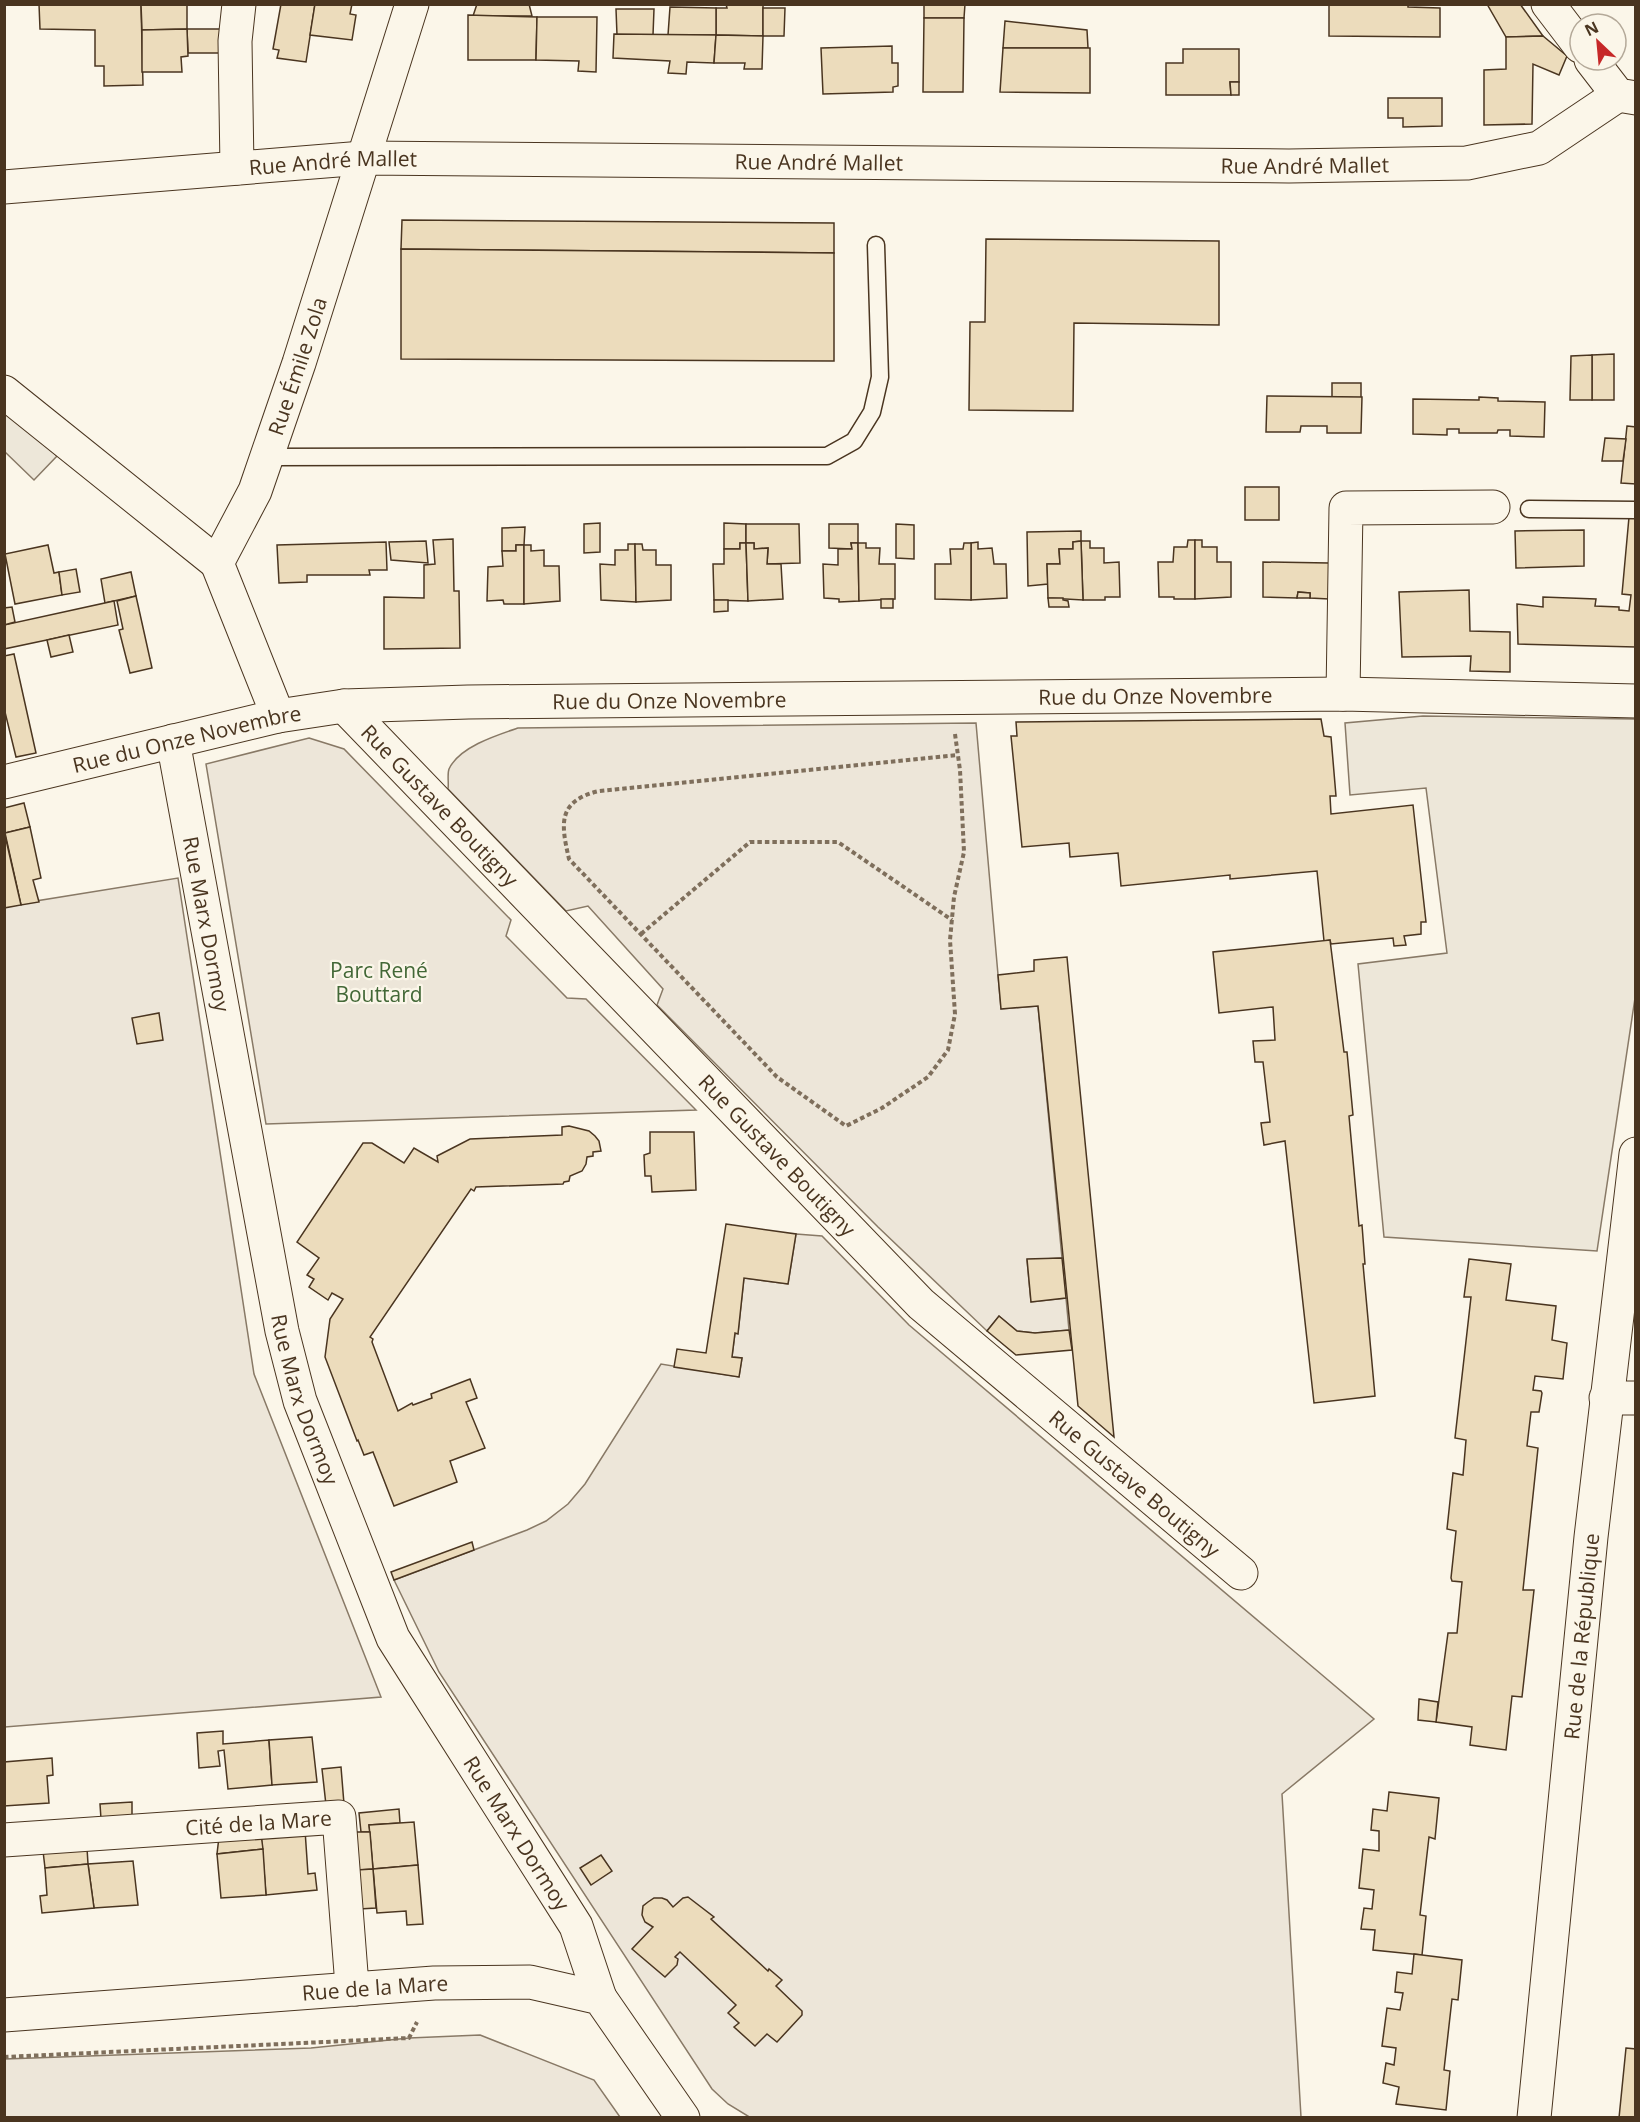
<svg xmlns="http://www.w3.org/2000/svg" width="1640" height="2122" font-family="'Open Sans',sans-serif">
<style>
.green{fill:#ede6d9;stroke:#887966;stroke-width:1.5}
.parking{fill:#ede7d9;stroke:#887966;stroke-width:1.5}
.building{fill:#ecdcbc;stroke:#4a3520;stroke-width:1.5}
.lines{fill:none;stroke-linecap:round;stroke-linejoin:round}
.lane-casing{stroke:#4a3520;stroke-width:19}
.street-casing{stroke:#4a3520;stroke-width:35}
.path{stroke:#7f6f5c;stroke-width:4;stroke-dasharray:4.5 3;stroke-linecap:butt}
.lane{stroke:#fbf6e9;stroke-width:16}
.street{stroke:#fbf6e9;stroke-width:33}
.labels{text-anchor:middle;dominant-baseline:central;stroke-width:4.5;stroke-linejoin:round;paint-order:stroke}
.street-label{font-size:21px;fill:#4a3520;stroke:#fbf6e9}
.park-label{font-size:21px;fill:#436837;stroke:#fbf6e9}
</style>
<rect width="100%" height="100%" fill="#fbf6e9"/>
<!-- green -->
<g class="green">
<path d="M976,723L1001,1009L1038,1006L1062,1258L1027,1260L1031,1302L1066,1298L1069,1330L1035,1333L1017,1331L999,1316L987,1331L878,1227L657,1005L663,989L588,906L566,911L448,789C449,783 447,774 449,769C459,747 497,735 518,728Z"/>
<path d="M309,738L344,749L511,920L506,936L567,998L586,999L696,1110L266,1124L206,764Z"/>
<path d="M178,878L254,1374L381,1697L5,1727V906Z"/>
<path d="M796,1234L822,1236L909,1325L1374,1719L1282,1794L1301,2117L751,2118L728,2104L712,2089L439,1672L394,1580L527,1530L546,1521L568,1504L585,1484L661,1364L739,1377L742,1358L732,1357L735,1333H738L744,1278L788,1284Z"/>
<path d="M480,2035L594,2080L620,2117H5V2059L311,2048L409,2038Z"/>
</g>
<!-- parking -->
<g class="parking">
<path d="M4,406L57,456L34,480L5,452Z"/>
<path d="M1423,716L1635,719V998L1597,1251L1384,1237L1358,964L1447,953L1426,788L1350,795L1345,723Z"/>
</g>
<!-- building -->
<g class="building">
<path d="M39,4H141L143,85L104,86V66H95V30L40,29Z"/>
<path d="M141,4H187V29L142,30Z"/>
<path d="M281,4H315L306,62L277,58L279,50L273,49Z"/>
<path d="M315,4H352L350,14L356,15L352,40L310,35Z"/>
<path d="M477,4H529L532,16H473Z"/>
<path d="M726,4H763V36L716,35V8H727Z"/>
<path d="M924,4H965L964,18H924Z"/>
<path d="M1329,4H1408V7L1440,8V37L1329,36Z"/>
<path d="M1487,4H1520L1543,36L1506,37Z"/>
<path d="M670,7L716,8V35H668Z"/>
<path d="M763,8H785L784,36H763Z"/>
<path d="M616,9H654L653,35H617Z"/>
<path d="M468,15L537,17L536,60H468Z"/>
<path d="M537,17H597L596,72L578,71L579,61L536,60Z"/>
<path d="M924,18H964L963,92H923Z"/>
<path d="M1005,21L1087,30L1088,48H1003Z"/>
<path d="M187,29H228L225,53H188Z"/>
<path d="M187,29L188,56L181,57L182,72H142V30Z"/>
<path d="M614,34L716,35L714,63L687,62L686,74L668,73L670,61L613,58Z"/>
<path d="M716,35L763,36L762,69H744L745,63H714Z"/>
<path d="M1543,36L1567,56L1559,75L1533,64L1532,124L1484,125V70L1506,69V37Z"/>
<path d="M892,46V63H898V86L893,87V92L823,94L821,48Z"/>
<path d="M1003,48H1090V93L1000,92Z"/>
<path d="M1183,49H1239V82H1230L1231,95H1166V63H1183Z"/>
<path d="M1230,82H1239V95H1231Z"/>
<path d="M1388,98H1442V126L1403,127V118H1388Z"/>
<path d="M402,220L834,223V253L401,249Z"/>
<path d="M986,239L1219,241V325L1074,323L1073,411L969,410L970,322H985Z"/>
<path d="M401,249L834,253V361L401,359Z"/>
<path d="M1614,354V400H1592V355Z"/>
<path d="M1592,355V400H1570L1571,356Z"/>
<path d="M1332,383H1361V398L1332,397Z"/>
<path d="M1267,396L1362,397L1361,433H1327V426H1301L1300,432H1266Z"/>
<path d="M1479,397L1498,398V401L1545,402L1544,437L1510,436V430H1498L1497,433H1459V429H1447V435L1413,434V399L1479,400Z"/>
<path d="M1627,426L1636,427V484L1621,483Z"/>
<path d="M1605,438L1626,439L1623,461H1602Z"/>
<rect x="1245" y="487" width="34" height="33"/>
<path d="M1629,517L1636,518V647L1518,644L1517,604L1543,607V597L1596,599L1595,606L1619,607V610L1629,611L1631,595L1622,594Z"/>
<path d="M600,523V552L584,553V524Z"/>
<path d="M724,523L746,524V543H740V549H724Z"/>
<path d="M746,524H799L800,563L767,564L768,548L754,549V543H746Z"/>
<path d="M829,524H858V543H851L852,549L829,548Z"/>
<path d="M896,524L914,525V559L896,558Z"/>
<path d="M525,527L524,545H516V551H502V528Z"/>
<path d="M1584,530V566L1516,568L1515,531Z"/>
<path d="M1081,531V541L1073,542V549H1059L1060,564H1047L1048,584L1028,586L1027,532Z"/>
<path d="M453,539L454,591H459L460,648L384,649V597L424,598V565L435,564L433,540Z"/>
<path d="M1188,540H1195V599H1174V597H1159L1158,562H1173L1174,547H1187Z"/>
<path d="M1195,540H1202V547H1217V562H1231V597L1195,599Z"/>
<path d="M426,541L428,563L391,560L389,542Z"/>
<path d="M1081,541H1090V548H1104V563L1119,562L1120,597H1105V600H1083Z"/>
<path d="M1081,541L1083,600L1048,598L1047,564H1060L1059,549H1073V542Z"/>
<path d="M386,542L387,570H369L370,575H307V582L279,583L277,545Z"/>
<path d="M978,542V549L992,548L994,564H1006L1007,598L971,600V543Z"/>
<path d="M740,543H746L748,601L714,600L713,564H724V549H740Z"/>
<path d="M746,543H754V549L768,548L767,564H781L783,599L748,601Z"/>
<path d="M851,543H858L859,601L839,602V599L824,598L823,564L838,565V549H852Z"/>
<path d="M858,543H866V548H880L879,564H895V599L859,601Z"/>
<path d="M964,543H971V600L935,599V564H951L950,549H963Z"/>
<path d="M628,544H635L636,602L601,600L600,564L615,565V550H628Z"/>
<path d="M635,544H642L643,550H656V565H671V600L636,602Z"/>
<path d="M48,545L54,573L59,572L62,595L15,604L5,554Z"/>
<path d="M516,545H524V604H504L503,600L487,601L488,567L503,566L502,551H516Z"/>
<path d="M524,545H531V551L544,550V566H559L560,601L524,604Z"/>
<path d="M1263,562L1329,563V599L1310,598V593L1298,592L1297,598L1263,597Z"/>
<path d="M76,569L80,592L62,595L59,572Z"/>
<path d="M131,572L136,596L105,603L101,579Z"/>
<path d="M1469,590L1470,631L1510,632V672L1470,671L1471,656L1402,657L1399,592Z"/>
<path d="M1298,592L1310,593V598H1297Z"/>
<path d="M136,596L152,668L130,673L119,630L123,629L117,601Z"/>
<path d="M1048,598H1063V600L1068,601L1069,607H1049Z"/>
<rect x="881" y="599" width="12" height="9"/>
<path d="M714,600H728V611L714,612Z"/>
<path d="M114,601L118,625L4,649V625Z"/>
<path d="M12,607L15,622L4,625V608Z"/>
<path d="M69,635L73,652L51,657L47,640Z"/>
<path d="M14,654L36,753L16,757L4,708V656Z"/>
<path d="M1321,719L1324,736L1331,737L1336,796H1330L1331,814L1413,805L1426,922H1421V934L1404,936L1406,945L1394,946L1393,938L1331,944L1330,940L1324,941L1317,871L1230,879V875L1121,886L1118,853L1070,857L1069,843L1022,847L1011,736H1017L1016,722Z"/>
<path d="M24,803L30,827L5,833L4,808Z"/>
<path d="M30,827L41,878L33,880L39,902L21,905L5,833Z"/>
<path d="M4,831L21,905L4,908Z"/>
<path d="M1330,940L1344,1052H1347L1353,1115L1349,1116L1359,1226L1362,1225L1365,1264H1363L1375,1396L1314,1403L1285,1141L1264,1145L1261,1123L1270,1122L1263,1062H1255L1253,1041L1275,1040L1273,1007L1219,1013L1213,952Z"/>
<path d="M1067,957L1068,968L1114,1437L1078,1406L1038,1006L1001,1009L998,975L1034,971V960Z"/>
<path d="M159,1013L163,1040L137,1044L132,1018Z"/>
<path d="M569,1126L589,1131L595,1136L599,1141L601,1151L593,1152V1156L587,1157L586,1164L582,1171L570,1176L569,1181L564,1182L563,1184L476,1187L474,1191L471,1189L370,1337L373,1339L372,1342L398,1411L412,1403L413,1405L432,1398L431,1394L470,1379L477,1398L466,1402L485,1448L450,1461L457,1482L394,1506L373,1452L364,1455L358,1440L357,1441L325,1357L330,1319L343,1299L332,1293L328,1300L309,1287L314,1279L307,1275L319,1258L297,1242L363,1143H372L404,1163L414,1148L438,1162L437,1156L470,1139L562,1135V1127Z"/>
<path d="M650,1132H694L696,1190L652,1192L651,1176H645L644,1155L650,1153Z"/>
<path d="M726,1224L796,1234L788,1284L744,1278L738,1334L735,1333L732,1357L742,1358L739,1377L674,1367L677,1349L706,1353Z"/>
<path d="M1062,1258L1066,1298L1031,1302L1027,1259Z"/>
<path d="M1469,1259L1511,1264L1506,1300L1556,1306L1552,1340L1567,1343L1563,1379L1535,1376L1533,1390L1541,1391L1542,1393L1539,1412H1531L1527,1446L1538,1448L1523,1590H1534L1522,1697L1512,1696L1506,1750L1470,1745L1472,1727L1436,1722L1448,1633H1457L1462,1582L1452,1581L1451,1578L1456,1531L1447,1529L1453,1473L1463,1475L1466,1440L1455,1438L1471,1297H1464Z"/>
<path d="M999,1316L1017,1331L1035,1333L1069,1330L1072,1350L1016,1355L987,1331Z"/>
<path d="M472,1542L474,1550L394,1580L391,1572Z"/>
<path d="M1419,1699L1438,1702L1436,1722L1418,1720Z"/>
<path d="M223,1731V1744L269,1740L272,1785L228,1789L224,1750L218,1751L220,1766L199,1768L197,1733Z"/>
<path d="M312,1737L317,1782L272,1785L269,1740Z"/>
<path d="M52,1758L53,1775L47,1776L49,1803L4,1806V1762Z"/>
<path d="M341,1767L344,1804L326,1805L322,1769Z"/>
<path d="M1389,1792L1439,1798L1435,1839L1429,1837L1420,1915L1426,1916L1422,1955L1373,1950L1375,1930L1361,1929L1364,1908L1372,1909L1374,1890L1359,1888L1363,1849L1379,1851V1831L1371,1830L1373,1809L1387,1811Z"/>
<path d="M132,1802V1817L101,1819L100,1804Z"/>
<path d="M399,1809L400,1823L369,1825L370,1832H361L359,1813Z"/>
<path d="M414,1822L418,1865L373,1869L369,1825Z"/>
<path d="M305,1830L308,1874L315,1873L317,1890L266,1895L261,1834Z"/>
<path d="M355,1832H370L373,1869L359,1870Z"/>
<path d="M261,1834L263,1849L217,1854L219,1837Z"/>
<path d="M87,1848L88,1864L45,1868L43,1851Z"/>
<path d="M263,1849L266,1895L221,1898L217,1854Z"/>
<path d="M601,1855L612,1871L591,1885L580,1868Z"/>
<path d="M133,1861L138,1905L94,1908L88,1864Z"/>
<path d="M88,1864L94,1908L42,1913L40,1896L47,1895L45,1868Z"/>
<path d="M418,1865L423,1924L407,1925L406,1911L377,1913L373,1869Z"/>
<path d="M373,1869L376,1908L359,1909L356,1870Z"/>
<path d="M688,1897L714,1917L711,1919L768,1971L769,1969L782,1980L776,1986L802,2011V2015L777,2042L767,2034L755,2046L734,2027L739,2023L728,2013L736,2005L680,1952L675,1957L678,1959L677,1965L665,1977L632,1949L653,1927L645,1922L642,1915L643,1906L648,1902L654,1898H662L667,1900L673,1907L683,1898Z"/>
<path d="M1414,1954L1462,1960L1458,2000L1452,1999L1444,2070L1450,2071L1446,2110L1396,2104L1399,2087L1383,2083L1386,2063L1394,2065L1396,2048L1382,2046L1387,2008L1400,2010L1403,1993L1395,1992L1397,1972L1412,1974Z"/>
<path d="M1626,2048L1636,2049V2118H1619Z"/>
</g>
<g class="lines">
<!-- lane casing -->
<g class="lane-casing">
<g id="lane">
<path d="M267,457L827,456L854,441L872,412L880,377L876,245"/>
<path d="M1529,509L1636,510"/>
</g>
</g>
<!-- street casing -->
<g class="street-casing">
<g id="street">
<path d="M1548,4L1580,46"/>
<path d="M1591,60L1618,95L1636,98"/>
<path d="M237,168L235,41L239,4"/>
<path id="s1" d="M4,187L363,158L1289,166L1467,163L1539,148L1618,95"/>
<path d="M4,392L217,563"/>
<path d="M1343,694L1346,508L1493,507"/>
<path id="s2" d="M344,706L921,1304L1241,1573"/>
<path id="s3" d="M278,716L217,563L255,491L299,363L412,4"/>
<path id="s4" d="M173,741L282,1331L300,1401L393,1638L576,1926L600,1998"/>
<path id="s5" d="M4,782L278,716L344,706L468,702L1343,694L1636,701"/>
<path d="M1606,1398H1636"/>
<path id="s6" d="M4,1840L339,1817L351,1973L355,1989"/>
<path id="s7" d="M4,2015L434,1983L530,1982L600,1998L683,2118"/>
<path id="s8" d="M1534,2118L1591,1537L1636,1154"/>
</g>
</g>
<!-- path -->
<g class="path">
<path d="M955,734L960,770L964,852L954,897L950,940L955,1014L948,1050L928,1077L882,1108L846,1126L777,1077L569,859C561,824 557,801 599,791L958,755"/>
<path d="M641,934L750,842H838L952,920"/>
<path d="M4,2057L409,2038L417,2022"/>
</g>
<!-- lane -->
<use href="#lane" class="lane"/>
<!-- street -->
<use href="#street" class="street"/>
</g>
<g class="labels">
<!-- street labels -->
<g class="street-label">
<text stroke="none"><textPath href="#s1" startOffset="816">Rue André Mallet</textPath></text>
<text stroke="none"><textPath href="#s1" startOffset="330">Rue André Mallet</textPath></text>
<text stroke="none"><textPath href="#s1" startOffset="1302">Rue André Mallet</textPath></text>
<text stroke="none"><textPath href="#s3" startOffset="378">Rue Émile Zola</textPath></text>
<text stroke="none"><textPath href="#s5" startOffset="1160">Rue du Onze Novembre</textPath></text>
<text stroke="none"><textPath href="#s5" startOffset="674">Rue du Onze Novembre</textPath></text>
<text stroke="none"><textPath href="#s5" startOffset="188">Rue du Onze Novembre</textPath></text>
<text stroke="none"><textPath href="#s2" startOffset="138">Rue Gustave Boutigny</textPath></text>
<text stroke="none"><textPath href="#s4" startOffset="186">Rue Marx Dormoy</textPath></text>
<text stroke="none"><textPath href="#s2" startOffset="624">Rue Gustave Boutigny</textPath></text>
<text stroke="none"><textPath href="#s4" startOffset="672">Rue Marx Dormoy</textPath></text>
<text stroke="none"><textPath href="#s2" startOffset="1110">Rue Gustave Boutigny</textPath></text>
<text stroke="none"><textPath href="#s8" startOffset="484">Rue de la République</textPath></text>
<text stroke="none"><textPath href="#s6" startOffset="255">Cité de la Mare</textPath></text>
<text stroke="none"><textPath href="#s4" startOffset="1158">Rue Marx Dormoy</textPath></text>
<text stroke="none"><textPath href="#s7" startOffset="372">Rue de la Mare</textPath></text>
</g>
<!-- park labels -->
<g class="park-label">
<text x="379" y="970">Parc René<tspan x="379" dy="24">Bouttard</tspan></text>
</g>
</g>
<!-- border -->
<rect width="1640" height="2122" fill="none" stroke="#4a3520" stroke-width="12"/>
<!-- north arrow -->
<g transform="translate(1598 42) rotate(334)"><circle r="28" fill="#fbf6e9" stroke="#b4a999" stroke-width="1.5"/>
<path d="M0-4.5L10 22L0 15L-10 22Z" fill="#c62828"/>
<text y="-9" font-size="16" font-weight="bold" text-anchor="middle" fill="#4a3520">N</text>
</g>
</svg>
